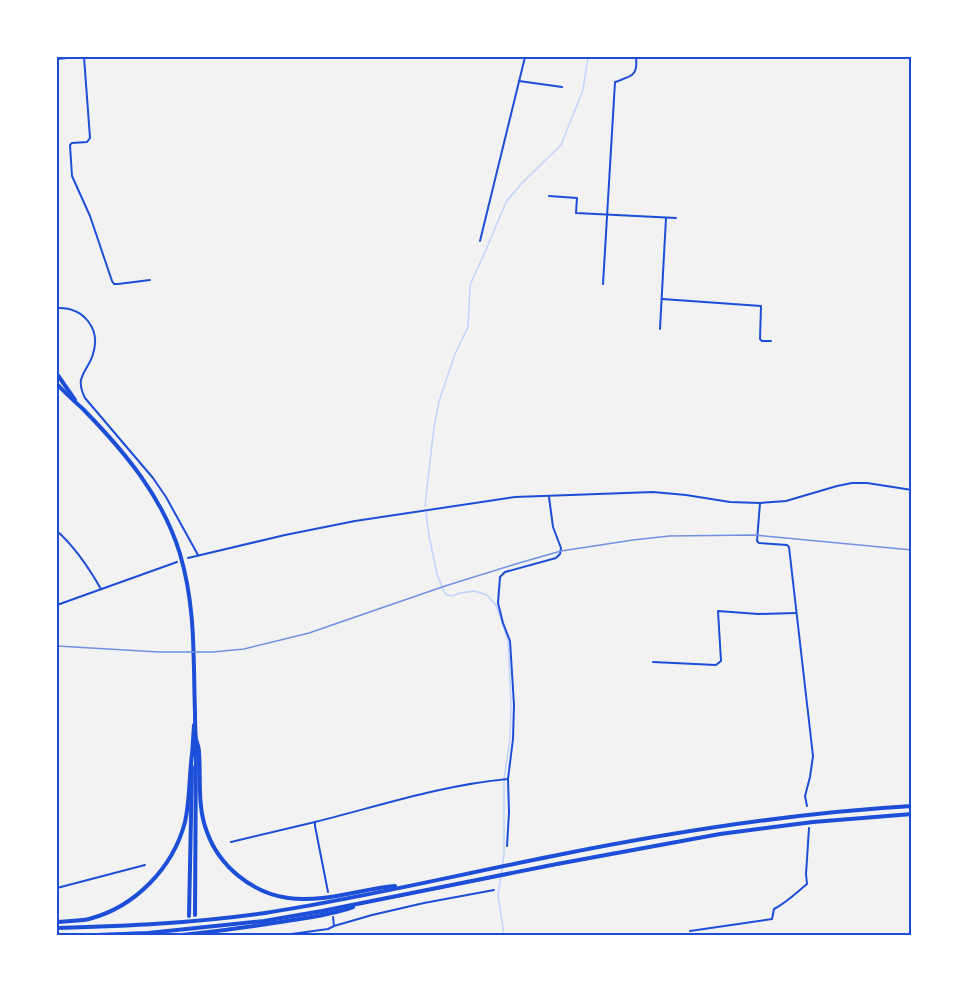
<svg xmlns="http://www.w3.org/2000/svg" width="969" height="992" font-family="Poppins,sans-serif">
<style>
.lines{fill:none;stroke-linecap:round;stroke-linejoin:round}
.stream{stroke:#bfd3fe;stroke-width:1.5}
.minor{stroke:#1d4ed8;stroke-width:2}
.primary{stroke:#1d4ed8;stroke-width:4}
.motorway{stroke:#1d4ed8;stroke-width:4}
.rail{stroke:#7290e2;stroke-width:1.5}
.neatline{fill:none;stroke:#1d4ed8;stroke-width:2}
</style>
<rect width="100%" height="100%" fill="#f2f2f2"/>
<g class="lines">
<!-- stream -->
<g class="stream">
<path d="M425,506L434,427L439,401L455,354L468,327L470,285L488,245L506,202L522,183L561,145L583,90L588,57"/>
<path d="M426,513L429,536L437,574L444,592L447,595L452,596L460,593L474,591L487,595L496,605L508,641L511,704L510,739L504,779V855L498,895L504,935"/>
</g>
<!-- minor -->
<g class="minor">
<path d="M84,57L90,138L87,142L72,143L70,145L72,176L90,216L112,281L114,284H118L150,280"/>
<path d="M519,81L562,87"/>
<path d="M549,196L577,198L576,213L676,218"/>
<path d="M480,241L525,57"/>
<path d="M603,284L615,82C632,76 638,76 636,57"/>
<path d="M662,299L761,306L760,339L762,341H771"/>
<path d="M57,308C84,307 101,329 93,354C91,363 83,371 81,380C80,386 82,392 85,398L153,478L166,497L198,555"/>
<path d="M660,329L666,218"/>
<path d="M760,503L757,541L759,543L787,545L789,547L813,756L810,777L805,796L807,806"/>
<path d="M57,531C75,547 89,568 101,589"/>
<path d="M188,558L285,535L355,521L515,497L653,492L686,495L730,502L760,503L786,501L837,486L852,483H867L912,490"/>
<path d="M57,605L177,562"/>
<path d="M653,662L716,665L721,661L718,611L758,614L796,613"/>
<path d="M231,842L315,822"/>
<path d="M507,846L509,812L508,779L513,739L514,705L510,641L503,623L498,603L500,577L505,572L556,558L560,554L561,548L553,527L549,497"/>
<path d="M57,888L145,865"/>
<path d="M328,892L315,826V822C379,806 442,785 508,779"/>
<path d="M334,926L372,915L424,903L494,890"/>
<path d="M690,931L772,919L774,909C786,903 796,893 807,884L806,874L809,828"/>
<path d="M284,935L328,929L334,926L333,917"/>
</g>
<!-- primary -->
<path class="primary" d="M57,58L67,57"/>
<!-- motorway -->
<g class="motorway">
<path d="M57,374L75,400"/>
<path d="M57,384C65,393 74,401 83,409C124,451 163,497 180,554C196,608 193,657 195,712C195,720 195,730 196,739C197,743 199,747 199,752C201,779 197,807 207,832C219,866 252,893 288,898C324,903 360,889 395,886"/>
<path d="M192,756L194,725"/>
<path d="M195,915L196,742"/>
<path d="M189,916L192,767"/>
<path d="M57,922C68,921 79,921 89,919C135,907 173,868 185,822C190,800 189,777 192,754"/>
<path d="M57,928C126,926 196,923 265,913C362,898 457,875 553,856C672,832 791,813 912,806"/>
<path d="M96,935L148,933L264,921L322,911L557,864L720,834L813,822L912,814"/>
<path d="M182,935C219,931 256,926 293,920C313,917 334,914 353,907"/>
</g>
<!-- rail -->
<path class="rail" d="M57,646L159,652H213L244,649L309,633L445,586L519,563L561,551L633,540L669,536L754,535L912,550"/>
</g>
<!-- border -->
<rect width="969" height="992" fill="none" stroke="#ffffff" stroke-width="117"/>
<rect x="58" y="58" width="852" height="876" class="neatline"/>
</svg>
